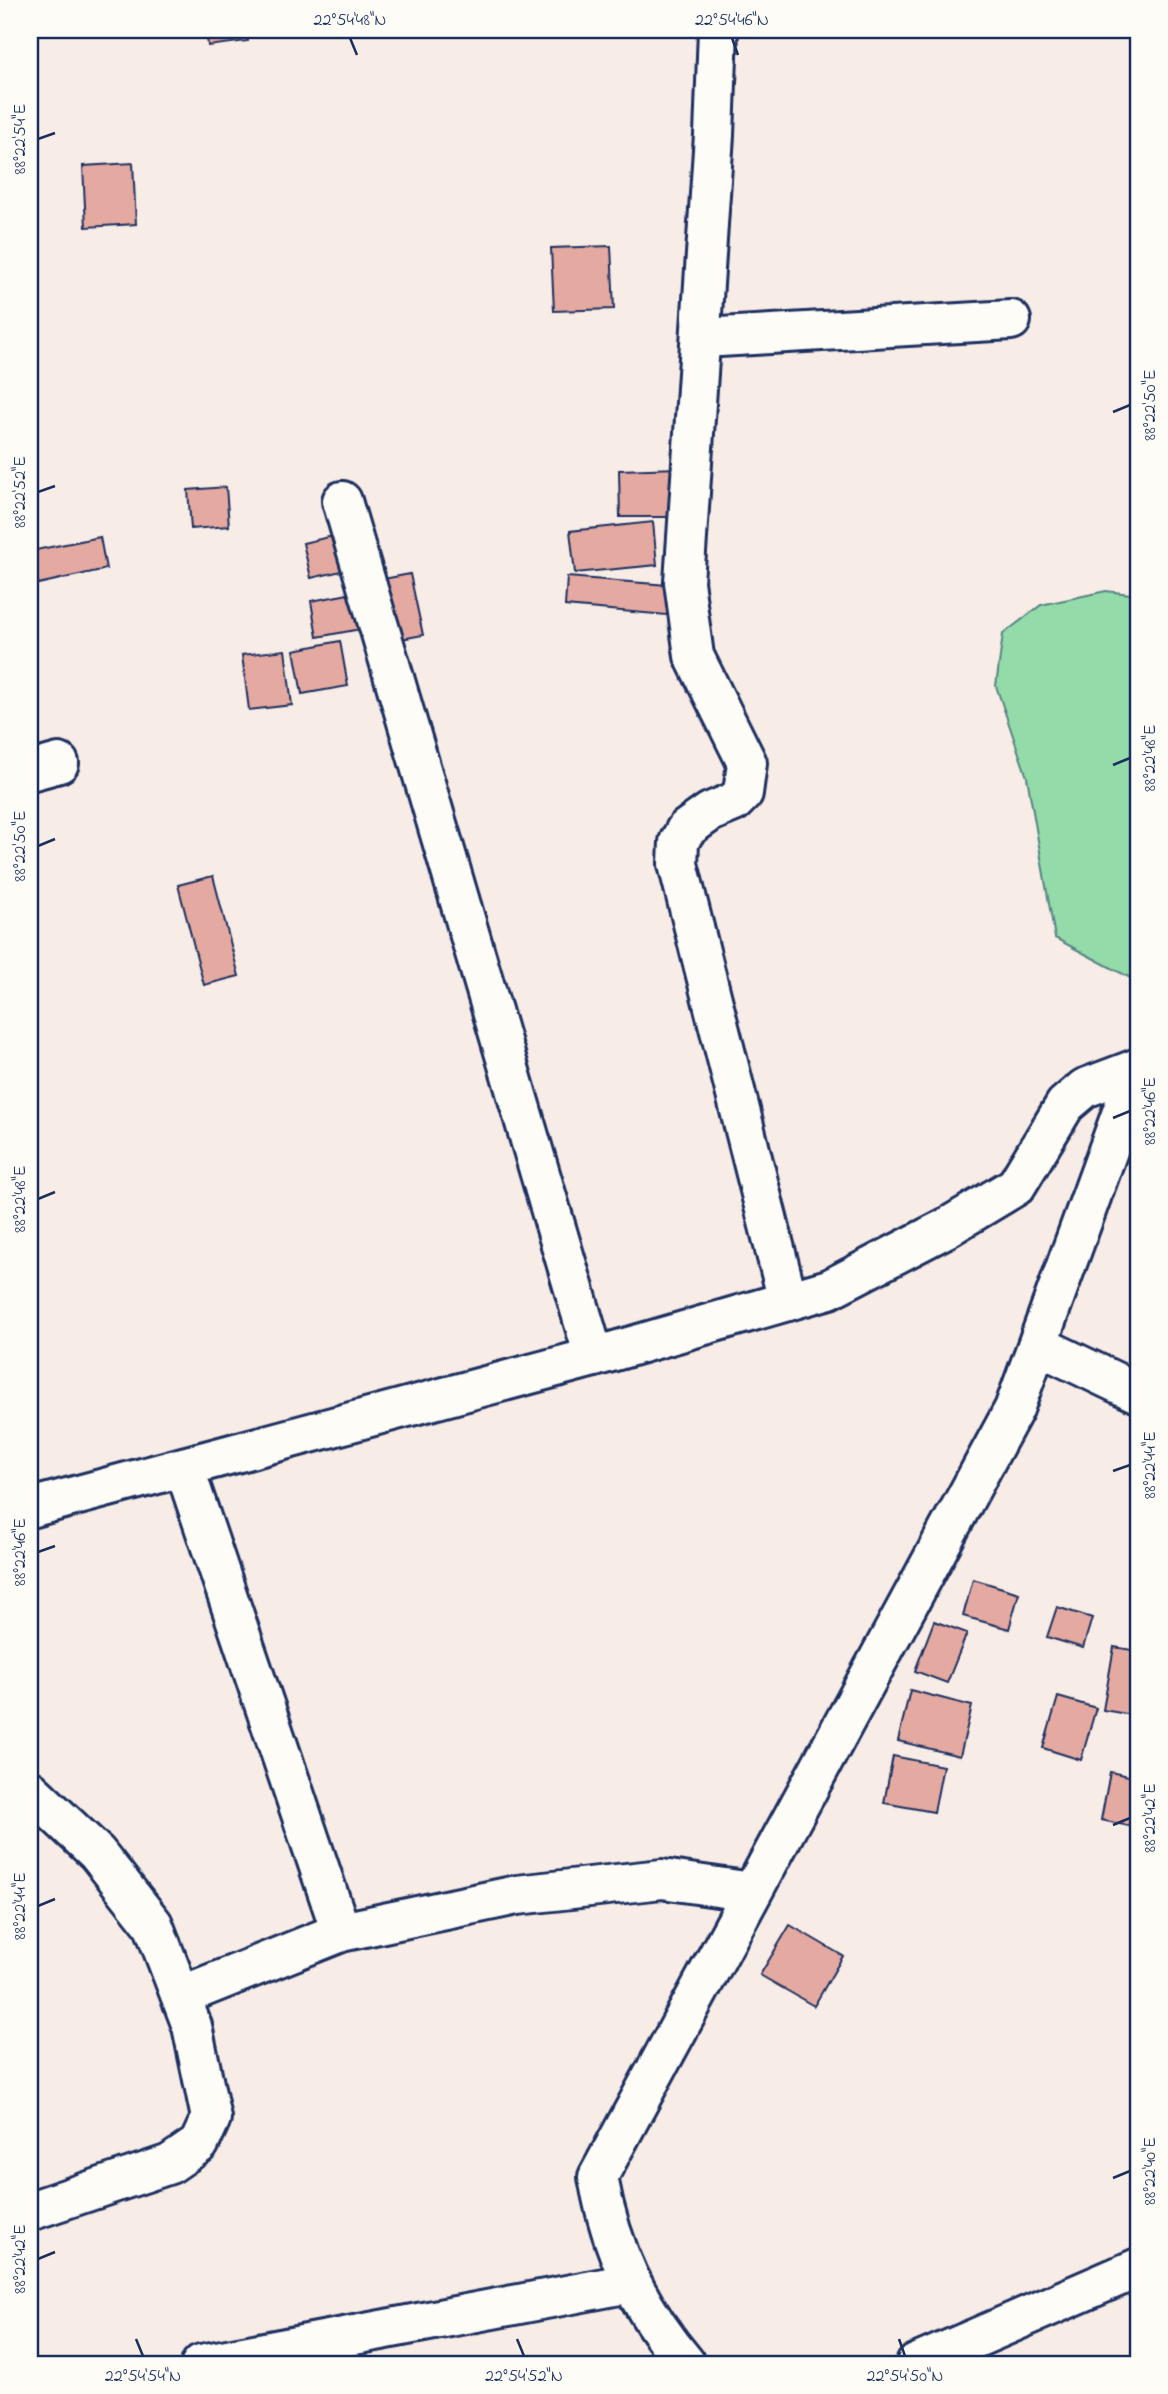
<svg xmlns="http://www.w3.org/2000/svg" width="1168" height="2394" font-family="'Indie Flower',sans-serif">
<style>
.green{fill:#93dba9;stroke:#578584;stroke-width:2}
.building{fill:#e4aaa1;stroke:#1b2f5e;stroke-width:2}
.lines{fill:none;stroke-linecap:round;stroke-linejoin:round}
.minor-casing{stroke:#1b2f5e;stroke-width:44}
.minor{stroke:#fdfcf7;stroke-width:38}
.ticks{fill:none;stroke:#1b2f5e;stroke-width:2.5}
.neatline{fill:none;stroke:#1b2f5e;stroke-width:2.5}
.ticks-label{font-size:18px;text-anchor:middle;fill:#1b2f5e}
</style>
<rect width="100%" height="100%" fill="#f8ece6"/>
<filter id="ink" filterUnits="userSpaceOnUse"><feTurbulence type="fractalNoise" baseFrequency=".0143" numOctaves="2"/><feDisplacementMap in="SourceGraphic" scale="14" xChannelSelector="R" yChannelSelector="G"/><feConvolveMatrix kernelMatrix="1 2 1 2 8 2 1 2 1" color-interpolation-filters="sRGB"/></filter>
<g filter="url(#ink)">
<!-- green -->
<path class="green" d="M1106,591L1138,595V982L1055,938L1027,777L996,686L1003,634L1041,605Z"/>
<!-- building -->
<g class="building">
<path d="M206,30H247L248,41L208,46Z"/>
<path d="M133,163L136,224L86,227L83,166Z"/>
<path d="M611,246L614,309L554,311L551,248Z"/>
<path d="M679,468V517H620L619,470Z"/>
<path d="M226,487L229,526L191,529L188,490Z"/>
<path d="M653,522L657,565L575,573L570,531Z"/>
<path d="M342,534L350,569L311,578L303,543Z"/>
<path d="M100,537L106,569L38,584L31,551Z"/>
<path d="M410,574L423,635L385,642L373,581Z"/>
<path d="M567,577L680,586L678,616L565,606Z"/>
<path d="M354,593L361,629L317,637L311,601Z"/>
<path d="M340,641L348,686L302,694L294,650Z"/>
<path d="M285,650L292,705L249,710L242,655Z"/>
<path d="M213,876L239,976L204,985L178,885Z"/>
<path d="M973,1579L1019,1593L1009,1629L963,1616Z"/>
<path d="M1057,1607L1092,1618L1083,1648L1047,1637Z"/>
<path d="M934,1621L967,1633L947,1683L915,1671Z"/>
<path d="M1114,1647L1138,1651V1716L1103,1710Z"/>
<path d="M910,1690L972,1706L960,1756L898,1741Z"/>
<path d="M1058,1697L1096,1708L1081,1760L1043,1748Z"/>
<path d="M893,1756L943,1766L934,1812L884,1803Z"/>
<path d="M1110,1772L1138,1778V1809L1134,1827L1101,1820Z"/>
<path d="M790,1925L843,1956L814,2006L760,1975Z"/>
</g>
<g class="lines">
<!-- minor casing -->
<g class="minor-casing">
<g id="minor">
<path d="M718,30L714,135L684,582L694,656L747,763L743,793L734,802L710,812L686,829L679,842L678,864L788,1301"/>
<path d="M702,338L1011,320"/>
<path d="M342,501L594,1357"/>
<path d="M30,771L59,763"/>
<path d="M1038,1345L1138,1393"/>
<path d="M184,1467L341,1932"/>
<path d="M30,1508L594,1357L829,1289L948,1227L1016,1186L1065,1105L1085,1088L1138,1068"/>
<path d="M30,1790L97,1853L153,1924L192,2026L211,2118L199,2144L170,2164L30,2211"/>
<path d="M181,1996L341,1932L517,1895L662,1879L752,1892"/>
<path d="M201,2364L630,2283"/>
<path d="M686,2364C638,2307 611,2250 598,2177L1014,1409L1138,1068"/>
<path d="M916,2364L1138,2268"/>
</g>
</g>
<!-- minor -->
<use href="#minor" class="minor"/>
</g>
</g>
<!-- ticks -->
<path class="ticks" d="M350,38L357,55M732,38L738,55M38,139L55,133M1113,412L1130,405M38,492L55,486M1113,765L1130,758M38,846L55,839M1113,1118L1130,1111M38,1199L55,1192M1113,1471L1130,1465M38,1552L55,1546M1113,1825L1130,1818M38,1906L55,1899M1113,2178L1130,2171M38,2259L55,2252M136,2339L143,2356M517,2339L524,2356M899,2339L905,2356"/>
<!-- margin -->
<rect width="1168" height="2394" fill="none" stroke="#fdfcf7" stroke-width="77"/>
<rect x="38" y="38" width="1092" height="2318" class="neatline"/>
<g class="ticks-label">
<text x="350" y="25">22°54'48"N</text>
<text x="732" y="25">22°54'46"N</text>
<text transform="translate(19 139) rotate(-90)" y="6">88°22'54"E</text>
<text transform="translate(1149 405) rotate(-90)" y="6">88°22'50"E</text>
<text transform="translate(19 492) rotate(-90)" y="6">88°22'52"E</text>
<text transform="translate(1149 758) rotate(-90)" y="6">88°22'48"E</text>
<text transform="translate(19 846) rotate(-90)" y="6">88°22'50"E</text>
<text transform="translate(1149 1111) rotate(-90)" y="6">88°22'46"E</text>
<text transform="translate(19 1199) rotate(-90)" y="6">88°22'48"E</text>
<text transform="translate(1149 1465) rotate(-90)" y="6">88°22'44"E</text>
<text transform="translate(19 1552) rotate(-90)" y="6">88°22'46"E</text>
<text transform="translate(1149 1818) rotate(-90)" y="6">88°22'42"E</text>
<text transform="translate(19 1906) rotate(-90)" y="6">88°22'44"E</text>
<text transform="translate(1149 2171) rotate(-90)" y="6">88°22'40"E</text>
<text transform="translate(19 2259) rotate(-90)" y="6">88°22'42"E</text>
<text x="143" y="2381">22°54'54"N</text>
<text x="524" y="2381">22°54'52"N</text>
<text x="905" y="2381">22°54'50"N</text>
</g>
</svg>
